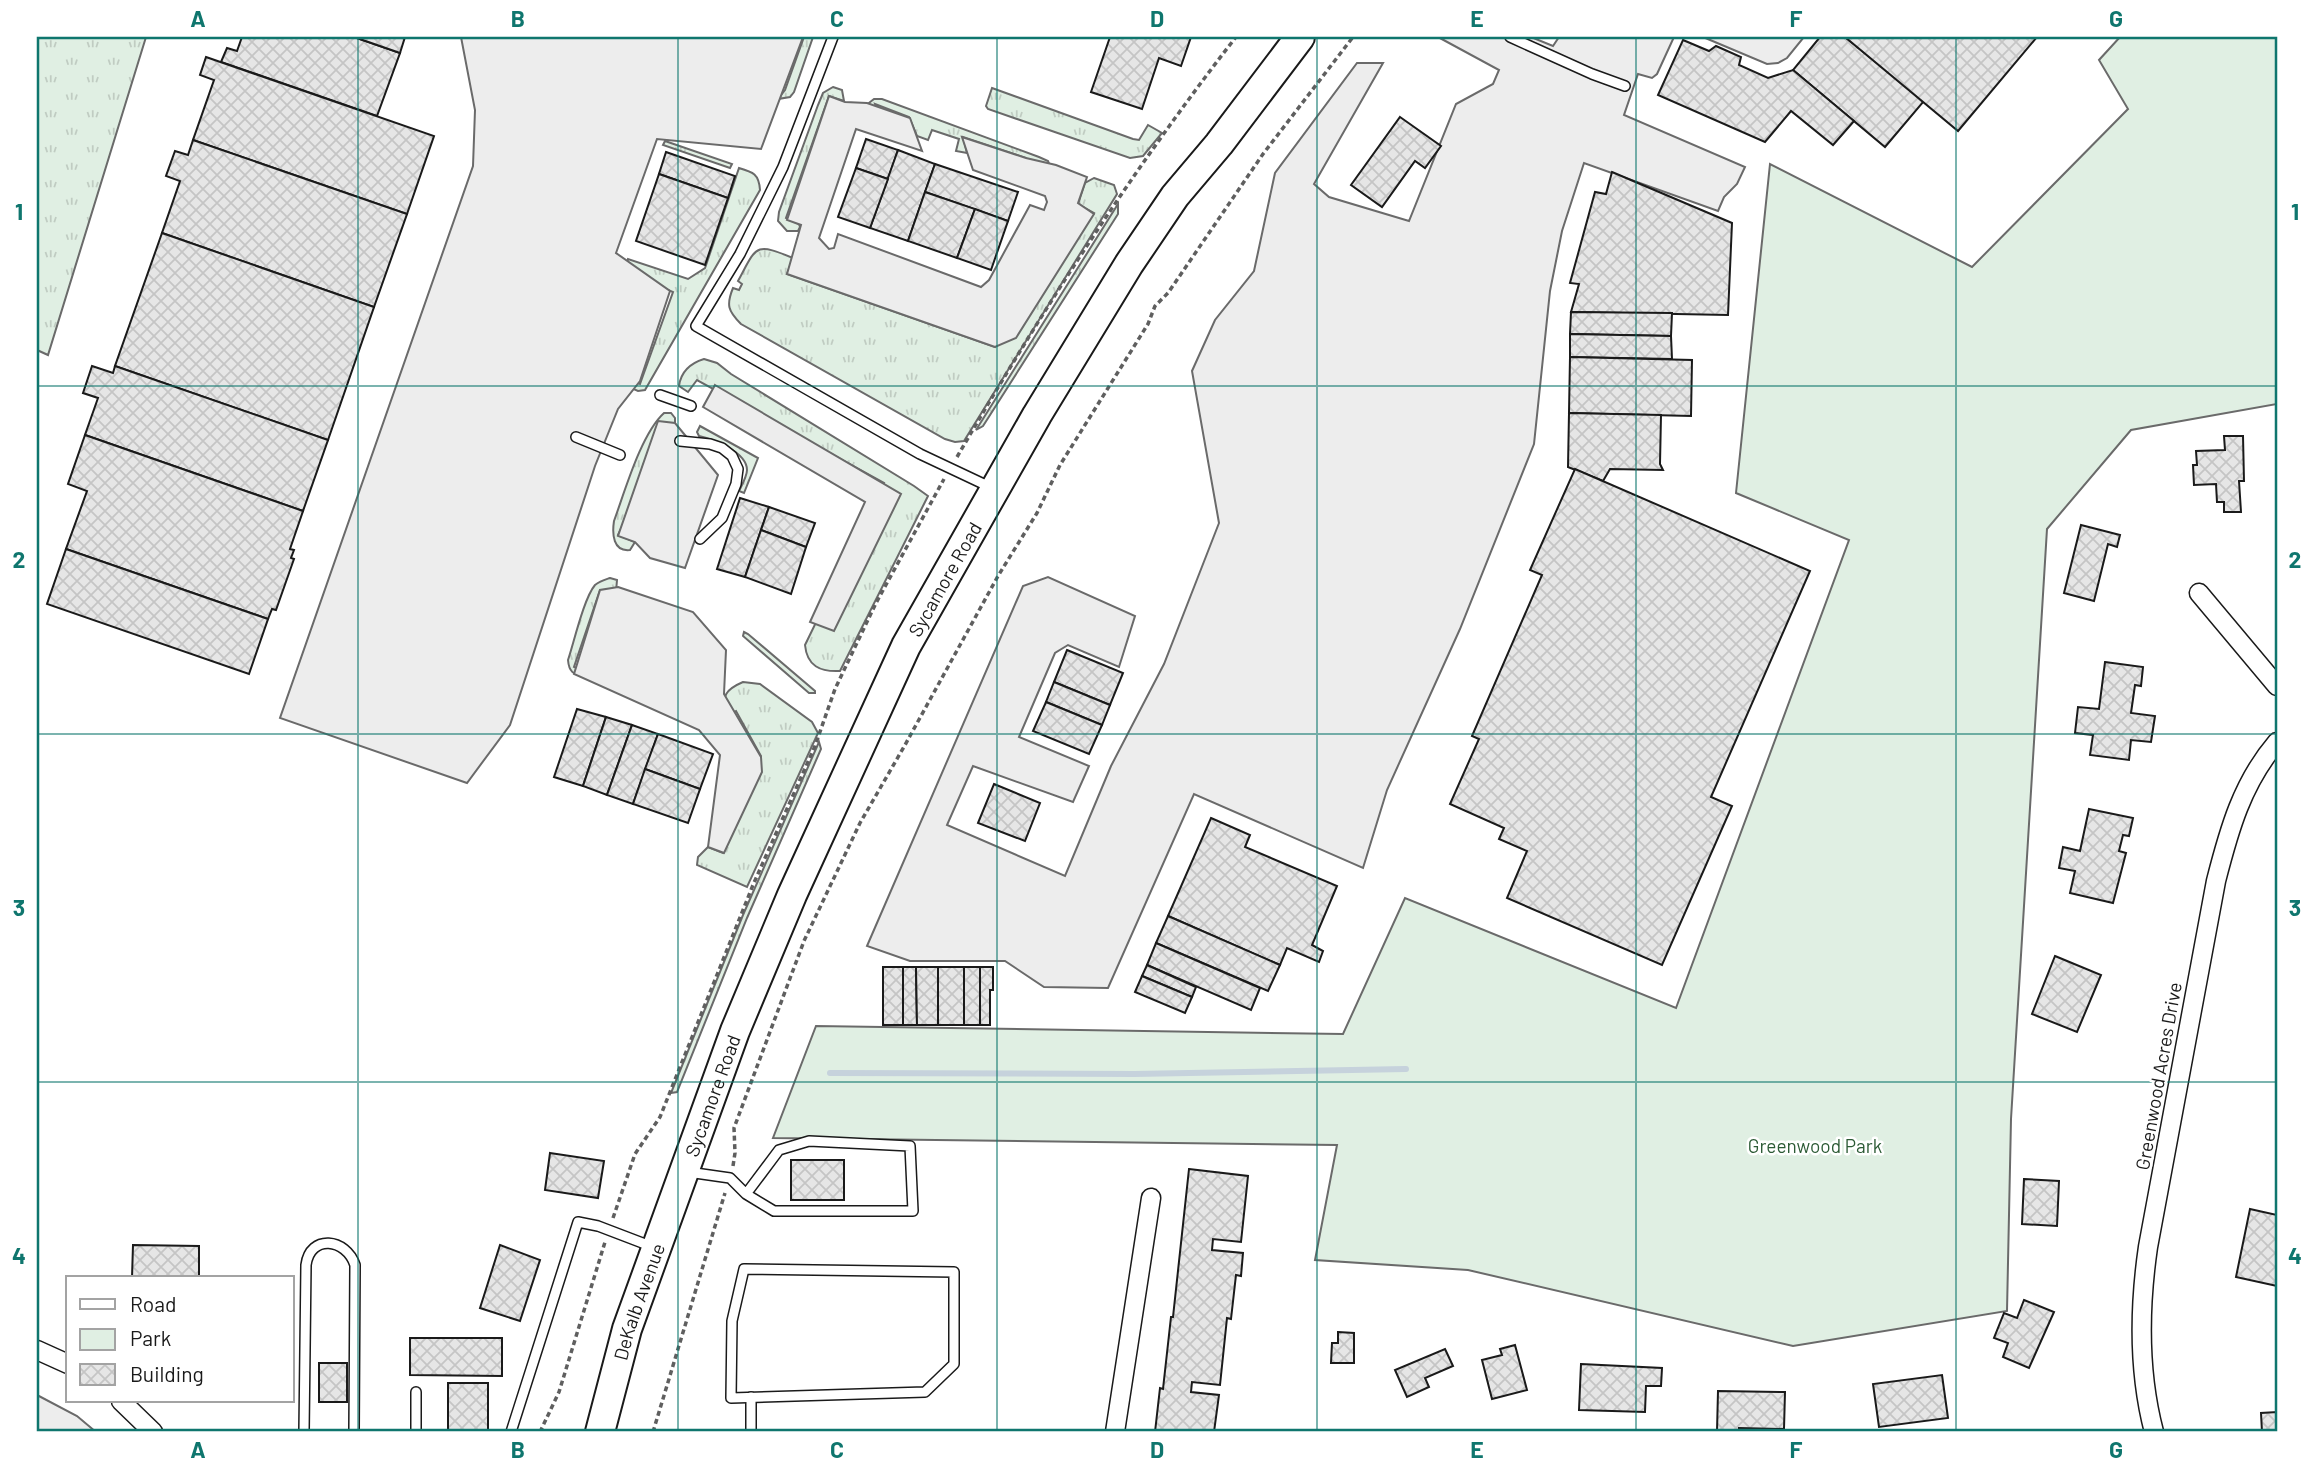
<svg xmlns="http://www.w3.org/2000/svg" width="2314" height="1469" font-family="Barlow,sans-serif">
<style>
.grass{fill:url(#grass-tufts);stroke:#6a6a6a;stroke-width:2}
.park{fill:#e0efe3;stroke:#6a6a6a;stroke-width:2}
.parking{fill:#ededed;stroke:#6a6a6a;stroke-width:2}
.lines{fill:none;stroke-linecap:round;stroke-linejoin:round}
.stream{stroke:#c6d2dc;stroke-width:6}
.building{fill:url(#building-cross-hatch);stroke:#1a1a1a;stroke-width:2}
.service-casing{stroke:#1a1a1a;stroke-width:12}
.minor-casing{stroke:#1a1a1a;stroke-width:21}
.primary-casing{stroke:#1a1a1a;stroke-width:32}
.path{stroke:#5f5f5f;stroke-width:3.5;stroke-dasharray:5 3.5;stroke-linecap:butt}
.service{stroke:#fff;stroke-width:9}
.minor{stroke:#fff;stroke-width:18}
.primary{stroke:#fff;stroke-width:28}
.grid{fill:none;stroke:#0f766e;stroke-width:2;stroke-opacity:0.55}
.labels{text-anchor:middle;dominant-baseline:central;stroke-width:5;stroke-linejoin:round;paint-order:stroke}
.street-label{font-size:19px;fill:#1a1a1a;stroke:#fff}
.park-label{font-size:19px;fill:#2b5a34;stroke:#fff}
.neatline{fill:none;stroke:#0f766e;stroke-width:2.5}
.grid-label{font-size:23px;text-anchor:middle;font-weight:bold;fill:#0f766e}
</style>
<defs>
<pattern id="grass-tufts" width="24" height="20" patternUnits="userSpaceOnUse" patternTransform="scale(1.75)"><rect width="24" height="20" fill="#e0efe3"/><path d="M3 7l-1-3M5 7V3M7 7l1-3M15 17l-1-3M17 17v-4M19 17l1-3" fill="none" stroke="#c0ccc2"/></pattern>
<pattern id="building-cross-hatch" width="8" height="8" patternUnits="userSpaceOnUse" patternTransform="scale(1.75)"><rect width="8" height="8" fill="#e6e6e6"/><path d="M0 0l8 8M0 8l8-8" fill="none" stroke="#c5c5c5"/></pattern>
</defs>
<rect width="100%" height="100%" fill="#fff"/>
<!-- grass -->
<g class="grass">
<path d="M37,37H146L48,355L37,350Z"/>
<path d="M804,37H813L794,92L790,97L778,99L785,90Z"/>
<path d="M833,87L842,90L844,101L829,96L786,218L799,224L800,227L798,231H787L778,221L779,212L818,105L823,93Z"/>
<path d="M992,88L1133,139L1139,140L1148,125L1162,133L1143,156L1130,158L988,109L986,106Z"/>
<path d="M874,99H882L1039,157L1048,161L1050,166L1037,180L1026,158L963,137L967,153L956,151L959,139L932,130L928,140L917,136L909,117L875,104L881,122L865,106Z"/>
<path d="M665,141L732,164L730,168L663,145Z"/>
<path d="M739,168C753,172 759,174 760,190L645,390L638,391L631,388L632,381L640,384L673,292L625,272L628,259L688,279L705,268Z"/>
<path d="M1094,178L1114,185L1117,194L964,441L955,442L945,439L741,324C728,311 726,305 733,288L739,290L742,284L738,281C757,246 754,242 793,258L787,274L995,347L1094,213L1078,204L1085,183Z"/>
<path d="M1118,204V214L983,426L976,430Z"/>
<path d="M704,359L717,363L731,374L914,486L928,496L840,671C820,672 807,666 805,645L884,483L697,380L688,392L679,386C681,371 691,363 704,359Z"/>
<path d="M664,413H671L675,418V423L671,424L618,535L635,542L630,550C613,552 612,534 614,521C625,491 641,434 664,413Z"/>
<path d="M700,426L758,458L744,493L739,491C742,485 747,476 747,470C747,452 713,439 699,436L697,432Z"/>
<path d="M610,578L617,580L616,592L600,590L574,667L588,672L584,677C573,674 569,672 568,660C574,642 584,598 595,585C600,581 604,580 610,578Z"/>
<path d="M744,632L748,634L815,691V693H809L743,636Z"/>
<path d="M743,682L760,684L812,722L818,733L747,887L697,865L698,857L708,847L723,853L761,756L736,711L723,718C724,697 722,691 743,682Z"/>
<path d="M819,742L821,749L747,918L677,1092L671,1093L743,915Z"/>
</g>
<!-- park -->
<path class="park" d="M2120,37H2277V404L2131,430L2047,529L2011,1119L2007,1311L1793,1346L1468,1270L1315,1260L1337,1145L773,1138L816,1026L1343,1034L1405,898L1676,1008L1849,540L1736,493L1770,164L1972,267L2128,109L2099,60Z"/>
<!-- parking -->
<g class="parking">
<path d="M461,37H803L761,149L657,139L616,253L670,291L640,381L618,409L595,466L510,725L467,783L280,718L473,166L475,110Z"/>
<path d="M1438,37H1531L1553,46L1559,37H1674L1657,74L1652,78L1638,74L1624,115L1745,167L1737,184L1724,197L1718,211L1584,163L1562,231L1550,291L1534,444L1460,629L1387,790L1363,868L1194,794L1108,988L1044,987L1005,961H910L867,946L1023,586L1048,577L1135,616L1119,667L1068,645L1055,653L1019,737L1089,766L1073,802L973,766L947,825L1065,876L1111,766L1164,664L1219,523L1192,371L1215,320L1254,271L1275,173L1357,63H1383L1314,184L1329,197L1409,221L1456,104L1493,84L1499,70Z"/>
<path d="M1703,37H1804L1787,58L1778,63L1767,64Z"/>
<path d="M829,96L845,102L867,103L910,118L922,151L856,129L819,238L829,249L834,248L838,234L981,287L989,280L1030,205L1044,210L1047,202L1045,196L973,170L962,137L1026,158L1056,165L1087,177L1078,203L1094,214L1016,338L995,347L787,274L801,225L787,220Z"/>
<path d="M715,385L901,494L834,631L810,622L865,502L703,407Z"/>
<path d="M658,421L675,423L718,475L685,568L650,558L635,542L618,536Z"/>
<path d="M618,587L693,612L726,650L724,694L761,757L762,772L724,853L708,847L720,755L699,730L574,674L600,590Z"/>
<path d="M37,1395L77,1416L96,1432H37Z"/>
</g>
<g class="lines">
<!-- stream -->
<path class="stream" d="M830,1073L1134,1074L1406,1069"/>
</g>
<!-- building -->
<g class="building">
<path d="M242,37H354L400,53L377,116L221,62L227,48L237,51Z"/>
<path d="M354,37H405L400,53Z"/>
<path d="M1108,37H1191L1181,66L1159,58L1142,109L1091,92L1110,37Z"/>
<path d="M1820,37H1845L1924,101L1885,147L1793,70Z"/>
<path d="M1845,37H2037L1958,131Z"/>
<path d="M1683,40L1709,51L1716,46L1741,57L1739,65L1768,78L1793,70L1854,121L1833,145L1791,111L1765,142L1658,95Z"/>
<path d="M206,57L434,136L407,214L193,140L214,80L200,75Z"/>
<path d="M1400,117L1441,146L1425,168L1415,161L1382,207L1351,185Z"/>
<path d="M866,139L898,150L888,179L856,168Z"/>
<path d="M193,140L407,214L374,307L162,233L180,181L166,176L175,151L188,155Z"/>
<path d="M898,150L935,164L908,241L870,228Z"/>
<path d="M666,152L735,176L728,198L659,174Z"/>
<path d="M935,164L1018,192L1008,221L925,192Z"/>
<path d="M856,168L888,179L870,228L838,217Z"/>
<path d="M1612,172L1732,223L1728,315L1571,312L1579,284L1570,283L1595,192L1606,194Z"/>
<path d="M659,174L728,198L705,265L636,241Z"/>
<path d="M925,192L975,209L957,258L908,241Z"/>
<path d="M975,209L1008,221L991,270L957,258Z"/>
<path d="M162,233L374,307L328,440L115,366Z"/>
<path d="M1571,312L1672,313L1671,336L1570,334Z"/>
<path d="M1570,334L1671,336L1672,359L1570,357Z"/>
<path d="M1570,357L1692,360L1691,416L1569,413Z"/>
<path d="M92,366L113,373L115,366L328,440L303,511L85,435L98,398L83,393Z"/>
<path d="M1569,413L1661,415L1660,464L1663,470L1610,469L1603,481L1568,467Z"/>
<path d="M85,435L303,511L290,549L294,550L291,558L294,559L276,610L272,609L268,619L66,549L87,491L68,484Z"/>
<path d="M2224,436H2243L2244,481H2239L2241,512H2224V502H2217L2216,484L2194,485L2193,465H2197L2196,451L2225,450Z"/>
<path d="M1575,469L1810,571L1711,797L1732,806L1662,965L1507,898L1527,851L1499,839L1504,828L1450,804L1479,739L1472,736L1542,575L1530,570Z"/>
<path d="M740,498L769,507L745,577L717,569Z"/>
<path d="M769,507L815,523L806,547L761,530Z"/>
<path d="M2081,525L2120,535L2117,547L2108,544L2094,601L2064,593Z"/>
<path d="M761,530L806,547L791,594L745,577Z"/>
<path d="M66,549L268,619L249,674L47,604Z"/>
<path d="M1067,650L1123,673L1110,705L1054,682Z"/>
<path d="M2105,662L2143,667L2141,686L2135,685L2131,713L2155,716L2151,742L2131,740L2129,760L2090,755L2093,735L2075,733L2078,707L2099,709Z"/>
<path d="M1054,682L1110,705L1102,725L1046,702Z"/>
<path d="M1046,702L1102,725L1089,754L1033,731Z"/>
<path d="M577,709L606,717L583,786L554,777Z"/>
<path d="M606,717L632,725L607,795L583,786Z"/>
<path d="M632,725L658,734L633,804L607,795Z"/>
<path d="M658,734L713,754L700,789L645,769Z"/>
<path d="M645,769L700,789L688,823L633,804Z"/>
<path d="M994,784L1040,803L1025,841L978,823Z"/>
<path d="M2089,809L2133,818L2129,836L2123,835L2119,851L2126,853L2113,903L2070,893L2075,871L2059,868L2063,847L2080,851Z"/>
<path d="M1211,818L1250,835L1245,847L1337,886L1312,945L1323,951L1319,962L1287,948L1280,965L1168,916Z"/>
<path d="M1168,916L1280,965L1268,991L1156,943Z"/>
<path d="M1156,943L1260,988L1251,1010L1147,965Z"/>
<path d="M2055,956L2101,975L2077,1032L2032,1014Z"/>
<path d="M1147,965L1196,987L1192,997L1142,976Z"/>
<rect x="883" y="967" width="20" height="58"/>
<path d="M903,967H916L917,1025H903Z"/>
<path d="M916,967H938V1025H917Z"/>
<rect x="938" y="967" width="26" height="58"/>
<rect x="964" y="967" width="16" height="58"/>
<path d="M980,967H993V990H990V1025H980Z"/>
<path d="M1142,976L1192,997L1185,1013L1135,992Z"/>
<path d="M550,1153L604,1161L598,1198L545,1190Z"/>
<rect x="791" y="1160" width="53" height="40"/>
<path d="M1189,1169L1248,1176L1241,1242L1213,1239L1212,1250L1243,1253L1241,1276L1236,1275L1231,1319L1227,1318L1220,1385L1192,1382L1191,1392L1219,1395L1214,1432H1155L1160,1388L1163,1389L1171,1317H1173Z"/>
<path d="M2024,1179L2059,1181L2057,1226L2022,1224Z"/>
<path d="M2250,1209L2277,1215V1286L2236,1277Z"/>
<path d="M133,1245L199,1246V1278H132Z"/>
<path d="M500,1245L540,1260L520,1321L480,1308Z"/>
<path d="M2024,1300L2054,1312L2029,1368L2003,1357L2008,1343L1994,1338L2004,1313L2017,1318Z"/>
<path d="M1338,1332L1354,1333V1363H1331L1332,1343H1338Z"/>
<path d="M410,1338H502V1376L410,1375Z"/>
<path d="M1515,1345L1527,1390L1492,1399L1482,1360L1502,1355L1500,1349Z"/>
<path d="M1445,1349L1453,1366L1425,1378L1429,1387L1407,1397L1395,1370Z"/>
<rect x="319" y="1363" width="28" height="39"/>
<path d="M1581,1364L1662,1368L1661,1386H1646L1645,1412L1579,1410Z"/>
<path d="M1942,1375L1948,1418L1879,1427L1873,1384Z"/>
<rect x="448" y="1383" width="40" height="49"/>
<path d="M1718,1391L1785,1392L1784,1429L1739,1428V1432H1717Z"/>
<path d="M2277,1412V1432H2262L2261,1413Z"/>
</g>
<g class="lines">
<!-- service casing -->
<g class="service-casing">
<g id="service">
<path d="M833,37L783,167L740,254L696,326L920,454L990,487"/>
<path d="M1510,37L1592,74L1625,86"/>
<path d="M660,395L691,406"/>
<path d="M576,437L620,455"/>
<path d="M680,441L710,444L722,448L732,456L738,469L736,484L722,518L700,539"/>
<path d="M688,1172L730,1178L746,1194L774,1211H913L910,1146L809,1141L779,1150L746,1194"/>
<path d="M744,1269L954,1272V1364L925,1392L731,1398L732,1321Z"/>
<path d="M751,1397V1432"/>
<path d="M304,1432L306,1265C310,1234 346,1238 355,1265L354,1432"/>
<path d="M416,1432V1392"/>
<path d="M511,1432L578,1222L598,1226L653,1247"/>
</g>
</g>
<!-- minor casing -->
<g class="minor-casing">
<g id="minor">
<path d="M2199,593L2277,686"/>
<path d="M37,1350L68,1364"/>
<path d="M121,1401L153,1432"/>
<path d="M1115,1432L1151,1198"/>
<path d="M2154,1432C2138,1371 2139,1309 2148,1247L2216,881C2229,830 2242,783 2277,742"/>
</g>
</g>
<!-- primary casing -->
<g class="primary-casing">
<g id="primary">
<path id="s1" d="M600,1432L627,1329L735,1031L792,895L906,646L1037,415L1129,264L1175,196L1219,144L1300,37"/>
</g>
</g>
<!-- path -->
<g class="path">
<path d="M957,457C1041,312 1133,169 1236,37"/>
<path d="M733,1166L735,1153L734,1128L804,941L860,823L905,745L998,576L1037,513L1060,465L1148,324L1155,306L1168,293L1263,154L1353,37"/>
<path d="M613,1218L635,1154L660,1117L753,885L815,746L835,689L876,603L944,479"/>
<path d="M540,1432L559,1392L605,1242"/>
<path d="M653,1432L725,1193"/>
</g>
<!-- service -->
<use href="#service" class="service"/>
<!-- minor -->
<use href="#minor" class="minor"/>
<!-- primary -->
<use href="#primary" class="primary"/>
</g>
<!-- grid -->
<path class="grid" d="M358,37V1432M678,37V1432M997,37V1432M1317,37V1432M1636,37V1432M1956,37V1432M37,386H2277M37,734H2277M37,1082H2277"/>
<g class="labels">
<!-- street labels -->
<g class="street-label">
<text stroke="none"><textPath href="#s1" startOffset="922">Sycamore Road</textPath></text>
<text transform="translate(2158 1076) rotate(-80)">Greenwood Acres Drive</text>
<text stroke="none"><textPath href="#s1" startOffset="355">Sycamore Road</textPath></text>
<text stroke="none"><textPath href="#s1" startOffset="136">DeKalb Avenue</textPath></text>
</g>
<!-- park labels -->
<g class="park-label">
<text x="1815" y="1145">Greenwood Park</text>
</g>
</g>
<!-- border -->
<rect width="2314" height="1469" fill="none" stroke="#ffffff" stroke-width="77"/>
<!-- legend -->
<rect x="66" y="1276" width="228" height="126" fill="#ffffff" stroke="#a3a3a3" stroke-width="2"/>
<rect x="80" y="1299" width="35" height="10" fill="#ffffff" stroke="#a3a3a3" stroke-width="2"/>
<text x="130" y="1312" font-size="21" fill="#1a1a1a">Road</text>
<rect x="80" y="1329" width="35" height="21" fill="#e0efe3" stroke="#a3a3a3" stroke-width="2"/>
<text x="130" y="1346" font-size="21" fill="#1a1a1a">Park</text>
<rect x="80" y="1364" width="35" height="21" fill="url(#building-cross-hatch)" stroke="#a3a3a3" stroke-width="2"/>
<text x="130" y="1382" font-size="21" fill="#1a1a1a">Building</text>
<rect x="38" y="38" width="2238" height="1392" class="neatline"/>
<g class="grid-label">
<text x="198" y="27">A</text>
<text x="518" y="27">B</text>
<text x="837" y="27">C</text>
<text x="1157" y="27">D</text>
<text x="1477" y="27">E</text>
<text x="1796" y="27">F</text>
<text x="2116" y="27">G</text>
<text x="19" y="220">1</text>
<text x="2295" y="220">1</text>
<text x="19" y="568">2</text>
<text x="2295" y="568">2</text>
<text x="19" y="916">3</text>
<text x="2295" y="916">3</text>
<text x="19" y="1264">4</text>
<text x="2295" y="1264">4</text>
<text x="198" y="1458">A</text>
<text x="518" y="1458">B</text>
<text x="837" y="1458">C</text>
<text x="1157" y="1458">D</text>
<text x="1477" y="1458">E</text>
<text x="1796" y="1458">F</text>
<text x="2116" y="1458">G</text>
</g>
</svg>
